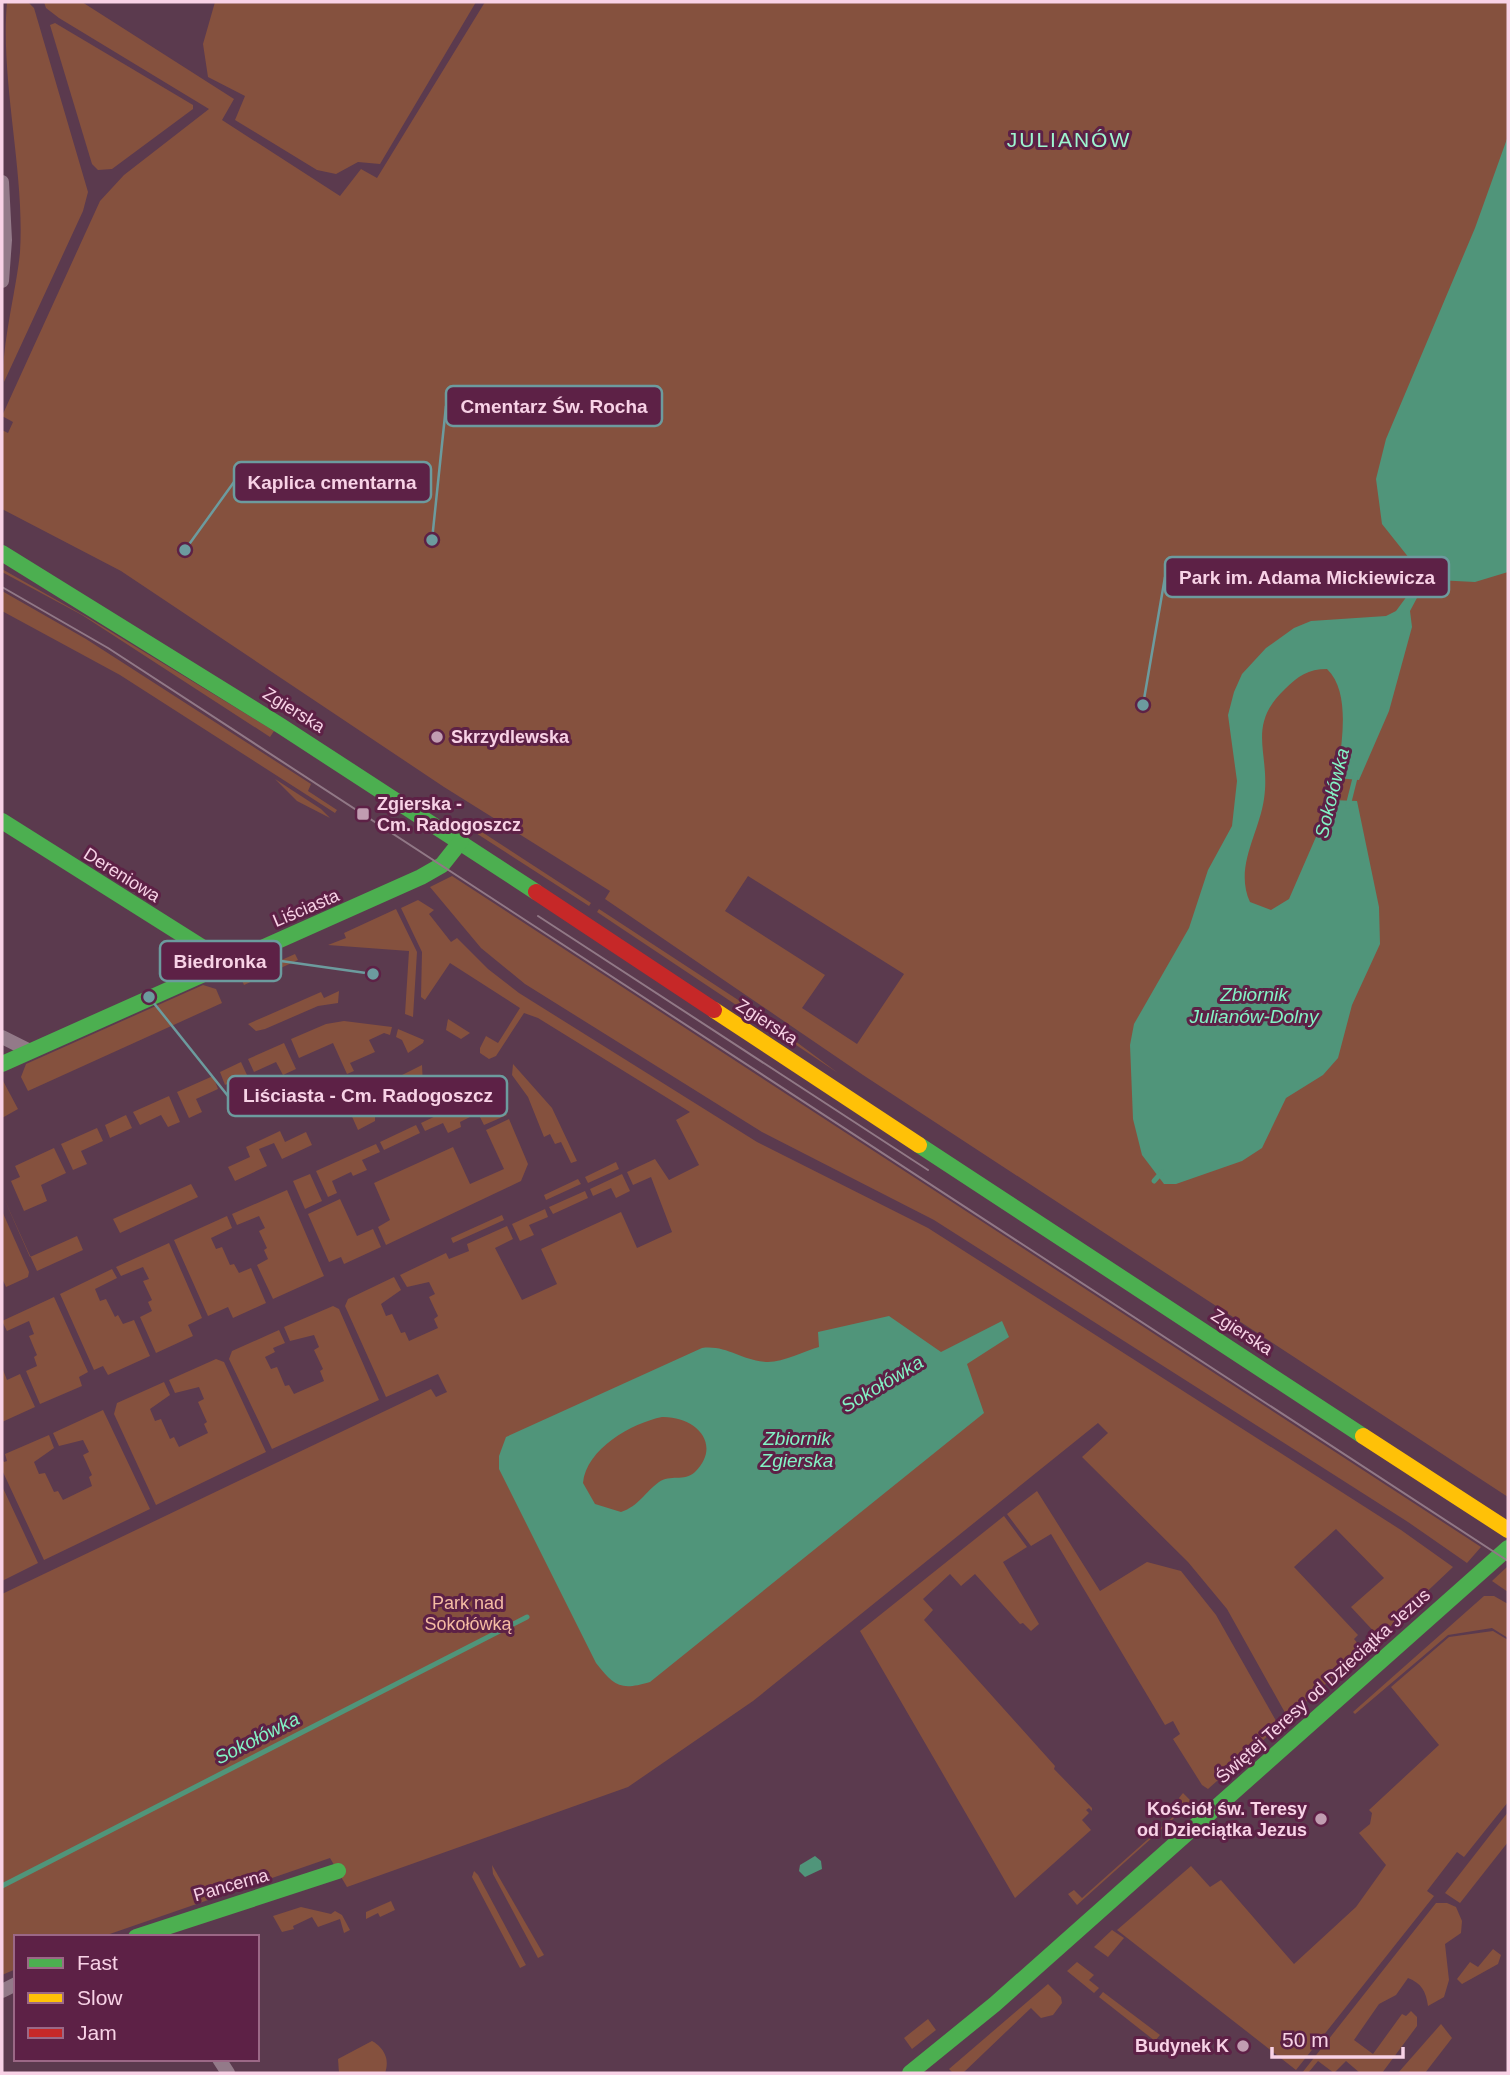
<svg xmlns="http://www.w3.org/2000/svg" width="1510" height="2075" font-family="Helvetica,sans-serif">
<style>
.green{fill:#85513e;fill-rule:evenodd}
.water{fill:#50957a;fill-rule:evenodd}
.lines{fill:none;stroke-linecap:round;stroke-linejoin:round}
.stream{stroke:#50957a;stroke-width:5}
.street{stroke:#937a89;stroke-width:14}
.fast{stroke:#4caf50;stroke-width:16}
.slow{stroke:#ffc107;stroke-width:16}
.jam{stroke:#c62828;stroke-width:16}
.tram{stroke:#917886;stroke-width:2}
.poi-dot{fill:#c19db1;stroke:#5d2146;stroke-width:2.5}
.labels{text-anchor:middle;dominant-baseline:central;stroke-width:6;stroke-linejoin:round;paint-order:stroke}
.street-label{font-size:18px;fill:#f8d2e6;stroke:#5d2146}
.poi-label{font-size:18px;font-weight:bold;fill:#f8d2e6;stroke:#5d2146;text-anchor:start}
.park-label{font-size:18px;fill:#f4bca3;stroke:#5d2146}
.water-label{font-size:19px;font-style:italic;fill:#83f3c5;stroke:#5d2146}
.quarter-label{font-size:21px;letter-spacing:2px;fill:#9df5cf;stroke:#5d2146}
.leader{fill:none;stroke:#6c9b9e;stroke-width:2.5}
.callout-dot{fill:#6c9b9e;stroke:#5d2146;stroke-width:2.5}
.callout{fill:#5d2146;stroke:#6c9b9e;stroke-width:2.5}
.callout-label{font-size:19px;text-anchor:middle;font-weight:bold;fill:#f8d2e6}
</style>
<rect width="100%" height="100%" fill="#5b3a4e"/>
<!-- green -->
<g class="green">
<path d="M7,2H28L34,8L88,192L83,211L4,382C0,352 17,287 20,252C25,172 0,81 7,2Z"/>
<path d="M44,2H82L234,99L222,120L340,196L361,169L377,178L485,2H1508V1497L863,1075L605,899L610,891L444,787L121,571L2,509V430L8,433L13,422L2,416L100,201L124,175L209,109L59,18L46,8ZM748,876L904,974L857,1044L802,1008L825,975L725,911Z"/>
<path d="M215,2H476L380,164L358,162L336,174L317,170L235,120L245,96L208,77L203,44Z"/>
<path d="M55,23L193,105V109L112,169L98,170L92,164L50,25Z"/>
<path d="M2,569L90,619L274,731L270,737L82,615L2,572Z"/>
<path d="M2,591L86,639L311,784L308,791L337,810L335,813L120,675L2,611Z"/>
<path d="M275,779L321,809L330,818L297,801Z"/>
<path d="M468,823L591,903L589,906L465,826Z"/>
<path d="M452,876L1481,1547L1467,1563L1408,1522L934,1220L762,1132L525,984L481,948L430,887Z"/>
<path d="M418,900L434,910L429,914L451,942L457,938L488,969L519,993L757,1142L928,1228L1401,1530L1453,1567L1379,1637L1351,1607L1384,1578L1336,1529L1294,1567L1358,1635L1354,1639L1359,1645L1365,1640L1369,1645L1288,1718L1227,1609L1188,1562L1082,1457L1108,1433L1098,1423L753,1701L628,1787L347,1887L330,1858L101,1937H16V1969L2,1975V1594L431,1389L436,1397L447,1392L438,1374L386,1397L345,1306L348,1299L394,1277L401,1290L381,1304L386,1316L392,1314L401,1333L405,1332L409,1341L438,1328L434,1319L438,1316L429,1297L435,1294L429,1282L407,1287L400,1275L446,1253L449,1259L469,1251L467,1244L507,1226L513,1239L495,1248L522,1300L557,1284L541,1249L621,1212L637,1248L672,1232L651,1177L633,1185L627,1172L655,1159L669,1180L699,1165L676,1120L690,1112L538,1018L524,1013L496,1056L489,1059L480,1053V1048L486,1036L498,1043L520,1008L450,963L425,1000L421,997L422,952L401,908Z"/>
<path d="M396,909L417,952L413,1017L405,1014L409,951L328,945L346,938L344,933Z"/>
<path d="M599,909L755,1011L838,1073L597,912Z"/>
<path d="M295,954L298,960L244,985L241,978Z"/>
<path d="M203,985L216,989L222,1003L28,1091L21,1077L26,1064Z"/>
<path d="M339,991L338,1003L318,1006L265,1029L256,1031L248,1024L321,992L324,998Z"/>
<path d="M448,1019L470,1033L461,1039L446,1030Z"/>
<path d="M344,1021L392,1027L390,1035L384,1033L369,1040L375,1052L350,1063L354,1071L347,1074L333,1043L299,1058L291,1039L326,1024Z"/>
<path d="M398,1029L424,1040L423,1043L408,1053L402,1040L396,1037Z"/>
<path d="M284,1043L296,1069L283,1075L276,1062L254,1072L248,1059Z"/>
<path d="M241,1062L247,1075L225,1085L220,1072Z"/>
<path d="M513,1064L552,1108L577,1161L571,1163L561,1142L555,1144L550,1134L544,1137L528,1097L512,1075Z"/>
<path d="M422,1065L423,1086L375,1111V1121L358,1130L350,1112L407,1086L402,1075Z"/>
<path d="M213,1076L218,1089L196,1099L202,1112L189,1118L177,1092Z"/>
<path d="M2,1079L18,1109L2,1118Z"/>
<path d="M488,1091L507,1115L484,1125L478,1113L460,1122L461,1127L448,1133L443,1123L425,1131L421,1123Z"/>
<path d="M169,1096L180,1122L168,1127L161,1115L140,1125L133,1112Z"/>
<path d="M126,1115L132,1128L110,1138L105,1125Z"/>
<path d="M509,1119L528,1164L521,1181L386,1245L378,1227L390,1220L374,1183L453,1147L470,1184L504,1169L486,1130Z"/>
<path d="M416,1125L420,1133L384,1150L380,1142Z"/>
<path d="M97,1128L103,1141L81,1151L87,1164L73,1170L61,1144Z"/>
<path d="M280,1131L285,1142L306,1132L312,1145L282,1159L274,1143L259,1149L267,1166L235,1181L228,1167L250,1157L246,1147Z"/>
<path d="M376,1144L380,1152L362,1160L367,1170L353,1176L351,1172L332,1181L337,1193L328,1197L316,1171Z"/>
<path d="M54,1148L66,1173L41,1185L47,1201L24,1211L11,1181L20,1177L15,1166Z"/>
<path d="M616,1162L619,1169L588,1183L585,1177Z"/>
<path d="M310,1174L322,1201L305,1209L293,1181Z"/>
<path d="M622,1174L630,1191L616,1198L611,1188L593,1196L590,1189Z"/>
<path d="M578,1179L581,1184L546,1200L544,1195Z"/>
<path d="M191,1184L198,1197L120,1233L113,1219Z"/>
<path d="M287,1190L324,1276L273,1299L257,1265L268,1259L264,1250L267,1248L259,1231L265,1228L259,1216L237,1225L232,1214Z"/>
<path d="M585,1191L588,1198L553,1214L549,1207Z"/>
<path d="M2,1194L30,1257L77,1236L83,1250L37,1271Z"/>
<path d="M340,1199L357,1236L373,1229L381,1247L344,1264L341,1257L329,1262L308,1214Z"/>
<path d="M545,1209L548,1217L529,1225L534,1235L520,1241L512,1224Z"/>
<path d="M2,1211L29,1272L28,1277L6,1287L2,1278Z"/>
<path d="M502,1215L504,1220L453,1243L451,1238Z"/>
<path d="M227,1216L232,1228L211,1238L216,1249L222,1247L230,1265L234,1264L239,1273L251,1268L266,1303L233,1318L228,1307L208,1316L174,1240Z"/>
<path d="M169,1243L202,1318L188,1325L193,1336L156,1353L140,1317L152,1311L148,1302L152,1300L143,1281L149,1279L143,1267L121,1276L116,1267Z"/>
<path d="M112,1269L117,1278L95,1289L100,1301L106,1299L115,1317L118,1315L123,1324L134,1320L150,1356L108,1375L103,1366L94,1370L60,1294Z"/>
<path d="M54,1297L88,1372L79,1377L82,1386L40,1404L26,1371L37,1366L34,1357L37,1355L29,1336L34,1334L29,1321L7,1331L2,1321Z"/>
<path d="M333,1306L339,1309L379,1400L272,1449L229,1359L232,1351L279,1330L285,1343L273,1348L275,1352L265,1357L271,1369L277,1367L285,1386L289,1385L294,1394L324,1381L320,1371L323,1369L314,1350L319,1347L314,1335L290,1341L284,1327Z"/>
<path d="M216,1359L224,1362L266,1452L156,1505L114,1414L117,1403L164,1382L170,1395L150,1409L155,1421L161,1419L170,1439L174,1437L179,1447L208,1433L204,1424L207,1422L198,1402L204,1399L199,1387L175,1393L169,1380Z"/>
<path d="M3,1370L7,1380L20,1374L35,1407L2,1422Z"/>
<path d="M103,1410L150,1509L44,1560L2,1470V1459L4,1462L7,1461L5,1454L49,1435L54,1448L34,1462L39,1474L45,1473L54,1492L58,1491L63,1500L92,1486L89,1477L92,1475L83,1455L89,1452L83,1440L59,1446L53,1433Z"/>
<path d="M2,1486L38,1563L2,1581Z"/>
<path d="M1037,1491L1100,1591L1147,1562L1181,1571L1216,1615L1279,1726L1208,1789L1202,1785L1173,1739L1180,1734L1173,1721L1165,1725L1051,1534L1031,1546L1007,1514Z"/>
<path d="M1004,1516L1027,1547L1003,1562L1039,1624L1031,1631L1023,1623L1020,1624L975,1574L961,1586L950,1574L923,1599L933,1610L924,1620L1055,1766L1054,1769L1092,1808V1811L1089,1808L1086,1810L1089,1813L1082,1820L1091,1830L1015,1898L860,1631Z"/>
<path d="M1508,1566V1592L1492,1581Z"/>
<path d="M1484,1596H1494L1508,1604V1638L1492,1628L1448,1635L1355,1714L1353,1712Z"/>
<path d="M1493,1631L1508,1640V1802L1464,1857L1457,1852L1427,1891L1434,1896L1296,2070L1117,1930L1191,1866L1210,1887L1221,1880L1294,1964L1356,1907L1386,1865L1359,1833L1370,1824L1372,1813L1369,1810L1439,1745L1391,1687L1449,1637Z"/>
<path d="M1183,1793L1192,1802L1077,1905L1068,1894L1074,1890L1082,1898L1184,1807L1179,1798Z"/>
<path d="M1508,1812V1842L1460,1903L1445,1893Z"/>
<path d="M492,1865L544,1955L538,1958L493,1874Z"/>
<path d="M474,1871L478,1875L526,1965L520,1968L472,1877Z"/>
<path d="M391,1901L395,1910L380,1917L378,1913L366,1919V1912Z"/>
<path d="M1436,1903H1447L1456,1907L1462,1921L1461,1933L1445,1944L1449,1980L1444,1997L1428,2006C1426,1991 1421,1983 1408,1978L1396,1995L1379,2004L1354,2040L1373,2054L1402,2014L1406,2016L1411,2011L1417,2017V2026L1382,2073H1360L1346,2061L1334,2073L1318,2061L1308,2073H1302Z"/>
<path d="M301,1907L331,1914L335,1911L342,1915L350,1930L344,1933L340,1919L318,1927L312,1917L293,1926L294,1929L282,1932L273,1916Z"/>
<path d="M1112,1930L1124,1938L1108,1957L1094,1947Z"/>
<path d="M1493,1949L1501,1955L1498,1964L1462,1984L1457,1979L1470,1962L1478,1967Z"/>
<path d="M1077,1962L1094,1975L1089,1980L1099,1988L1094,1993L1067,1971Z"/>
<path d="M1048,1984L1061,1997L1062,2003L1053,2015L1041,2018L1031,2008L963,2073H953L949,2069Z"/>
<path d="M1103,1992L1160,2035L1155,2041L1099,1997Z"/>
<path d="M928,2019L936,2030L912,2049L904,2038Z"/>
<path d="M1441,2024L1452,2038L1425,2073H1398Z"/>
<path d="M372,2041C384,2048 390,2059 385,2073H339L338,2059Z"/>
</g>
<!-- water -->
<g class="water">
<path d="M1508,136V572L1475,582L1436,580L1432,585L1417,575L1413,563L1382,524L1376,479L1386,439L1475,228Z"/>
<path d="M1410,592L1418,596L1410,611L1412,627L1389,711L1359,780L1337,778C1341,747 1352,693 1327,669C1308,669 1298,676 1285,689C1245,727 1271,753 1264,799C1259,834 1234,867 1250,902L1271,910L1289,899L1332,800L1357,801L1379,907L1380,944L1352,1005L1338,1058L1323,1075L1286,1098L1262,1148L1242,1161L1176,1184H1164L1142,1155L1133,1119L1130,1045L1134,1024L1189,928L1208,870L1232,826L1237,781L1228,715L1234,692L1242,674L1266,648L1294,628L1311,621L1386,616L1396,611Z"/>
<path d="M889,1316L941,1352L1002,1321L1009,1337L967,1364L984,1413L650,1682C620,1691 614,1686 596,1663L499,1469V1456L506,1437L702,1348C727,1345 740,1360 766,1362C782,1363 804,1351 819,1347L818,1332ZM662,1417C695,1416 723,1444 695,1472C684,1482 670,1474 659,1482C645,1492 639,1506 621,1512L595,1504L583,1483C586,1449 632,1423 662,1417Z"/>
<path d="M815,1856L821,1861L822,1869L805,1877L799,1871L800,1865Z"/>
</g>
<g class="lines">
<!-- stream -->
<g class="stream">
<path d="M1412,599L1426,574"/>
<path d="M1348,806L1356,774"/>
<path d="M1154,1181L1162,1172"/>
<path d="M2,1886L527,1617"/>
</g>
<!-- street -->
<g class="street">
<path d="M2,182L5,240L2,281"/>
<path d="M2,1037L30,1051"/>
<path d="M2,1991L16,1984"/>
<path d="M219,2059L228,2073"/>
</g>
<!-- fast -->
<g class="fast">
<path d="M2,553L281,726L536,892"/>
<path d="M2,821L205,949L214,968"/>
<path d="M2,1064L421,877L442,865L461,841"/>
<path d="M919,1145L1363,1436"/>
<path d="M136,1937L338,1871"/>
<path d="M910,2073L995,2004L1508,1548"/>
</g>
<!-- slow -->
<g class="slow">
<path d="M714,1010L919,1145"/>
<path d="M1363,1436L1508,1530"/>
</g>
<!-- jam -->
<path class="jam" d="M536,892L714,1010"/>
<!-- tram -->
<g class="tram">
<path d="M2,587L108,648L1508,1561"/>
<path d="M538,916L928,1170"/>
</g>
</g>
<!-- markers -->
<g class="poi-dot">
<circle cx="437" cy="737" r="7"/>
<rect x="356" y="807" width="14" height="14" rx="3.5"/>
<circle cx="1321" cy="1819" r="7"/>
<circle cx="1243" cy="2046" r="7"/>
</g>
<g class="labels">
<!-- street labels -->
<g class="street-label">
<text transform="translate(294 710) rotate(32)">Zgierska</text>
<text transform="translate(122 875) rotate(32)">Dereniowa</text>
<text transform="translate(306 908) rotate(-23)">Liściasta</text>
<text transform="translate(767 1022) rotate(33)">Zgierska</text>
<text transform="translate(1242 1332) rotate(33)">Zgierska</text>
<text transform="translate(1323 1686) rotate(-42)">Świętej Teresy od Dzieciątka Jezus</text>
<text transform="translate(231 1885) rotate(-16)">Pancerna</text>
</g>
<!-- poi labels -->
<g class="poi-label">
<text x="451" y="737">Skrzydlewska</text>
<text x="377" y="804">Zgierska -<tspan x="377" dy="21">Cm. Radogoszcz</tspan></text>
<text x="1307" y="1809" text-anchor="end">Kościół św. Teresy<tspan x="1307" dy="21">od Dzieciątka Jezus</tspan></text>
<text x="1229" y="2046" text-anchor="end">Budynek K</text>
</g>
<!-- park labels -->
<g class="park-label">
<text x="468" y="1603">Park nad<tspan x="468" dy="21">Sokołówką</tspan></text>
</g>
<!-- water labels -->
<g class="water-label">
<text transform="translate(1332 793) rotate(-76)">Sokołówka</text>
<text x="1254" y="994">Zbiornik<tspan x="1254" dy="22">Julianów-Dolny</tspan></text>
<text transform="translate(882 1384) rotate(-31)">Sokołówka</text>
<text x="797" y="1438">Zbiornik<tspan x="797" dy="22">Zgierska</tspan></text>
<text transform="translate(257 1738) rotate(-27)">Sokołówka</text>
</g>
<!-- quarter labels -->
<g class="quarter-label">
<text x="1069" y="139">JULIANÓW</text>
</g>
</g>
<!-- callouts -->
<path class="leader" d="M432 540L446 406M185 550L234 482M1143 705L1165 577M373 974L281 961M149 997L228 1096"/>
<g class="callout-dot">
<circle cx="432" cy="540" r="7"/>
<circle cx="185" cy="550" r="7"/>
<circle cx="1143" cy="705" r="7"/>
<circle cx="373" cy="974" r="7"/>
<circle cx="149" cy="997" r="7"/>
</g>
<g class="callout">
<rect x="446" y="386" width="216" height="40" rx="7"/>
<rect x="234" y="462" width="197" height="40" rx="7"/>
<rect x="1165" y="557" width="284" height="40" rx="7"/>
<rect x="160" y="941" width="121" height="40" rx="7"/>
<rect x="228" y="1076" width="279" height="40" rx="7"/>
</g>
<g class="callout-label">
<text x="554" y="413">Cmentarz Św. Rocha</text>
<text x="332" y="489">Kaplica cmentarna</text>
<text x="1307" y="584">Park im. Adama Mickiewicza</text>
<text x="220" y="968">Biedronka</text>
<text x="368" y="1102">Liściasta - Cm. Radogoszcz</text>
</g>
<!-- border -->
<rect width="1510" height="2075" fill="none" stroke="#f8d2e6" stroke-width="7"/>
<!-- legend -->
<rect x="14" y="1935" width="245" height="126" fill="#5d2146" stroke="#9b6886" stroke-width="2"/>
<rect x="28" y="1958" width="35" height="10" fill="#4caf50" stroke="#9b6886" stroke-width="2"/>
<text x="77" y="1970" font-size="21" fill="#f8d2e6">Fast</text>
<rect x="28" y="1993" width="35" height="10" fill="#ffc107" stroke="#9b6886" stroke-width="2"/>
<text x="77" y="2005" font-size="21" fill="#f8d2e6">Slow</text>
<rect x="28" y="2028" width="35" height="10" fill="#c62828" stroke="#9b6886" stroke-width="2"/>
<text x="77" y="2040" font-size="21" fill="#f8d2e6">Jam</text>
<!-- scale -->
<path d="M1272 2047v10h131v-10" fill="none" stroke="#f8d2e6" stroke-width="3.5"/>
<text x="1282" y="2047" font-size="21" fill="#f8d2e6" stroke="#5d2146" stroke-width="5" paint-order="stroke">50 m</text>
</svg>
